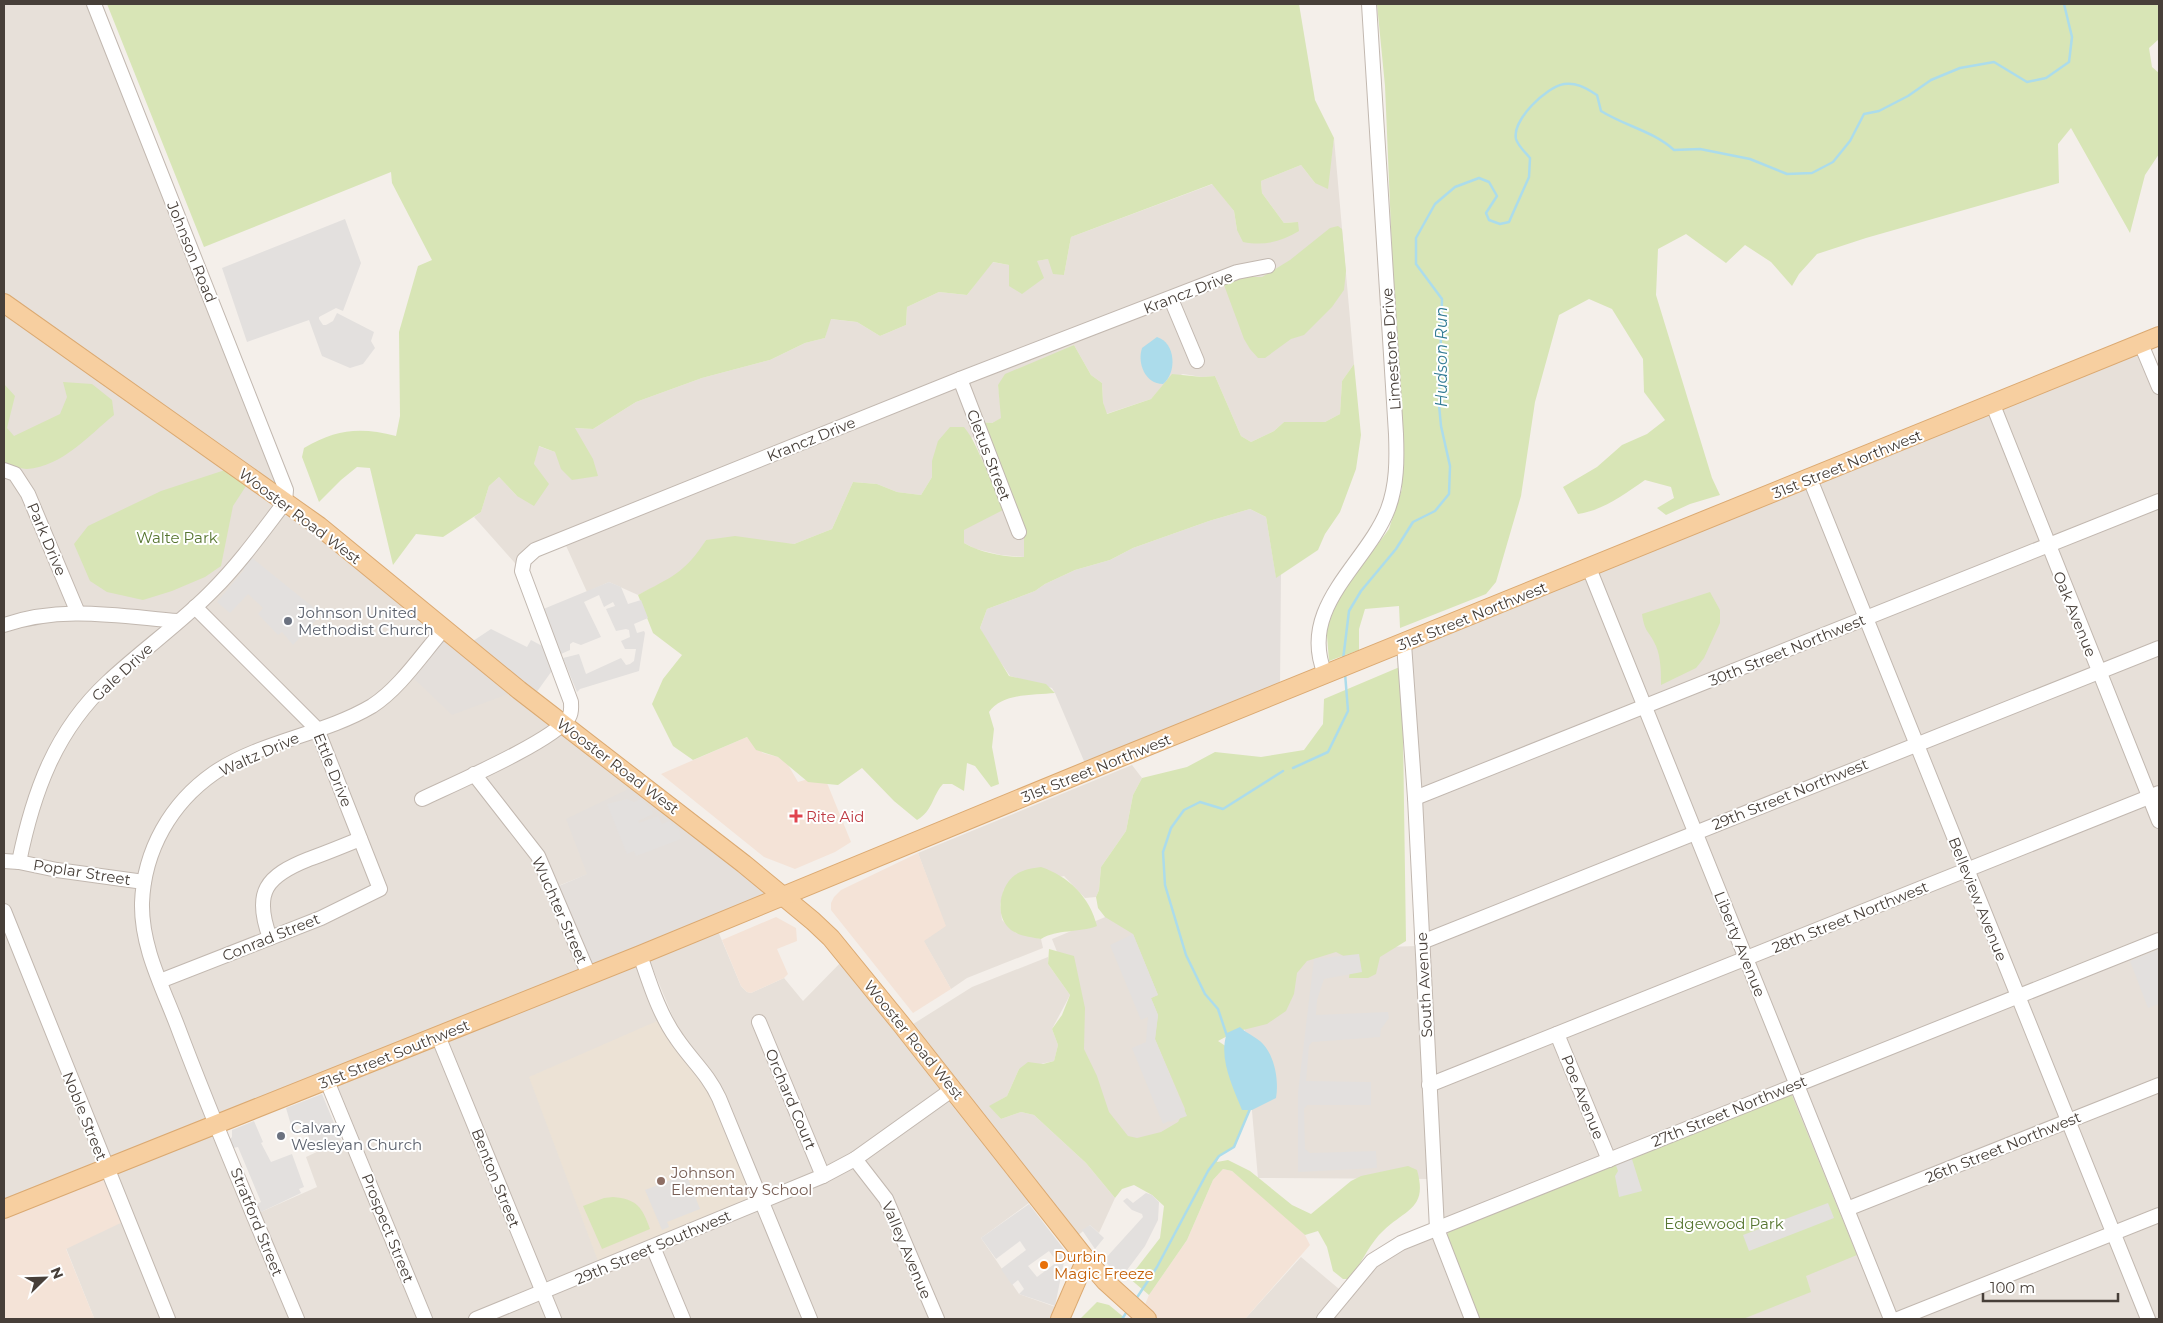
<svg xmlns="http://www.w3.org/2000/svg" width="2163" height="1323" font-family="Montserrat,sans-serif">
<style>
.residential{fill:#e7e0d9;fill-rule:evenodd}
.commercial{fill:#f4e3d7}
.industrial{fill:#e4dfdb}
.education{fill:#ece2d5}
.green{fill:#d8e5b6}
.parking{fill:#e3e0de;fill-rule:evenodd}
.water{fill:#acdceb}
.lines{fill:none;stroke-linecap:round;stroke-linejoin:round}
.stream{stroke:#acdceb;stroke-width:2.5}
.minor-casing{stroke:#c2b8b0;stroke-width:16}
.major-casing{stroke:#dba971;stroke-width:20}
.minor{stroke:#fff;stroke-width:14}
.major{stroke:#f7cfa0;stroke-width:18}
.worship-dot{fill:#6b7280;stroke:#fff;stroke-width:2}
.health-dot{fill:#e0444e;stroke:#fff;stroke-width:2}
.education-dot{fill:#8d6e63;stroke:#fff;stroke-width:2}
.food-dot{fill:#e8710a;stroke:#fff;stroke-width:2}
.labels{text-anchor:middle;dominant-baseline:central;stroke-width:4;stroke-linejoin:round;paint-order:stroke}
.street-label{font-size:15px;fill:#473f39;stroke:#fff}
.park-label{font-size:15px;fill:#567530;stroke:#fff}
.worship-label{font-size:15px;fill:#5b616d;stroke:#fff;text-anchor:start}
.health-label{font-size:15px;fill:#be3a42;stroke:#fff;text-anchor:start}
.education-label{font-size:15px;fill:#785e54;stroke:#fff;text-anchor:start}
.food-label{font-size:15px;fill:#c56008;stroke:#fff;text-anchor:start}
.water-label{font-size:16px;font-style:italic;fill:#337c95;stroke:#fff}
</style>
<rect width="100%" height="100%" fill="#f4efea"/>
<!-- residential -->
<g class="residential">
<path d="M4,4H94L285,502L519,690L641,783L588,874L553,888L640,955L654,996L677,1027L646,952L715,924L741,986L747,992L751,993L784,978L803,1001L846,957L1037,1197L981,1238L1019,1294L1064,1310L1060,1319H93L94,1318L66,1248L4,1209ZM327,1081L351,1136L306,1157L317,1187L254,1215L217,1125Z"/>
<path d="M1334,138L1354,364L1342,381L1340,414L1325,422H1284L1274,431L1251,442L1241,436L1215,376L1202,377L1183,374L1168,380L1151,399L1106,414L1103,402L1102,383L1091,375L1074,345L998,385L1002,418L992,423L977,422L1024,532V557L1001,555L976,549L964,543V530L983,463L973,437L932,461V477L921,495L897,492L877,484L853,482L832,529L794,544L706,540L696,557L676,576L638,595L609,582L587,592L563,539L546,545L522,571L474,517L481,512L489,486L499,477L517,496L534,464L538,446L555,452L577,434L574,428L593,429L636,402L702,378L770,360L805,343L825,338L830,319L857,322L880,336L906,325L907,307L939,292L967,295L992,262L1009,265V286L1037,261L1048,259L1064,275L1071,237L1213,184L1234,211L1237,230L1298,222L1284,223L1262,193L1261,181L1301,165L1315,183L1331,159Z"/>
<path d="M2141,344L2159,387V1319H1245L1301,1257L1345,1294L1372,1261L1437,1229L1404,644Z"/>
<path d="M1132,765L1142,778L1133,795L1126,831L1101,867L1099,890L1096,897L1085,898L1064,876L1004,889L1000,905L1002,920L1016,933L1041,939L1043,948L967,978L951,989L923,940L945,926L918,853Z"/>
<path d="M1132,906L1217,1111L1122,1153L1082,1078L1078,1005L1052,939Z"/>
<path d="M1417,946L1428,1179L1258,1178L1244,1022L1287,950Z"/>
<path d="M1048,957V964L1070,995L1052,1029L1058,1045L1054,1061L1019,1069L1007,1096L990,1106L1001,1119L1021,1112L1034,1115L1086,1163L1115,1198L1099,1233L1090,1225L1074,1239L910,1026L972,987Z"/>
</g>
<!-- commercial -->
<g class="commercial">
<path d="M747,737L763,753L778,757L787,763L798,782L815,777L825,778L851,842L835,852L795,869L764,857L661,774Z"/>
<path d="M918,853L946,926L924,941L951,989L913,1013L831,910V903L834,897L841,890Z"/>
<path d="M776,917L796,928L797,941L777,949L788,974L784,978L751,993L747,992L741,986L722,940Z"/>
<path d="M106,1169L127,1220L66,1249L94,1318L4,1319V1209Z"/>
<path d="M1223,1169L1232,1171L1280,1211L1305,1235L1310,1245L1245,1319H1157L1144,1307L1149,1295L1187,1240L1213,1180Z"/>
</g>
<!-- industrial -->
<g class="industrial">
<path d="M1250,509L1266,517L1276,577L1281,573L1280,687L1087,768L1055,693L1052,688L1010,676L988,644L980,628L987,609L1035,591L1045,584L1075,570L1110,560L1133,548L1209,521Z"/>
<path d="M444,629L519,690L452,715L407,672Z"/>
<path d="M641,783L784,896L589,975L552,889L587,874L566,819Z"/>
</g>
<!-- education -->
<path class="education" d="M664,1018L698,1064L762,1202L601,1269L529,1077Z"/>
<!-- green -->
<g class="green">
<path d="M107,4H1299L1315,100L1334,138L1328,189L1315,183L1301,165L1261,181L1262,193L1284,223L1298,222L1299,231C1281,242 1264,246 1243,242L1237,230L1234,211L1212,184L1071,237L1064,275L1053,274L1048,259L1037,261L1044,278L1022,294L1009,286V265L993,262L967,295L939,292L907,307L906,325L880,336L857,322L831,319L825,338L805,343L770,360L702,378L636,402L593,429L575,428L593,459L598,476L572,480L561,469L555,452L539,446L534,464L549,484L534,506L517,496L499,477L489,486L481,512L443,537L416,534L393,565L370,468L357,467L341,480L319,502L302,457L304,448C337,429 360,427 396,436L400,416L399,332L418,266L432,260L392,183L391,172L204,247Z"/>
<path d="M1377,4H2159V39L2149,48L2152,67L2159,73V154L2145,175L2130,233L2071,128L2058,144L2059,183L1866,238L1817,254L1799,274L1792,286L1771,262L1745,245L1726,263L1686,234L1658,249L1656,295L1712,478L1720,495L1690,504L1666,515L1657,508L1674,498L1671,487L1645,480C1623,495 1604,510 1578,514L1563,487L1597,467L1622,445L1647,434L1665,420L1644,392L1643,359L1612,309L1589,299L1559,315L1535,402L1521,496L1496,582L1486,594L1400,628L1399,606L1365,609L1359,629V650L1329,661L1326,623L1334,603L1389,529L1402,489L1385,86Z"/>
<path d="M1338,226L1342,229L1346,271L1344,290L1332,307L1304,335L1291,339L1265,358H1258L1250,349L1244,339L1224,285L1225,281L1241,277H1262L1290,260L1330,228Z"/>
<path d="M1074,345L1091,375L1102,383L1103,402L1107,414L1151,399L1172,374L1202,377L1215,376L1241,436L1251,442L1274,431L1284,422H1325L1340,414L1342,381L1354,364L1361,435L1356,469L1340,512L1325,534L1318,550L1276,578L1266,517L1250,509L1209,521L1133,548L1110,560L1075,570L1045,584L1035,591L987,609L980,628L1009,676L1046,684L1055,693C1035,695 1002,693 989,712L994,729L992,747L999,784L991,787L975,766L967,763L964,791L952,784H943C932,796 933,811 917,820L894,801L862,768L838,785L808,782L778,757L756,750L747,737L693,760L673,746L652,704L663,679L682,655L653,633L638,595C671,577 684,574 706,540L735,536L794,544L832,529L853,482L877,484L897,492L921,495L932,477V461L938,441L950,427H964C973,438 977,449 983,462C990,478 999,492 1005,509L964,530V543C982,553 1003,557 1024,557V533L977,422L992,423L1001,418L998,385L1005,374Z"/>
<path d="M63,382L92,384L112,400L114,415C88,436 63,466 27,469C20,469 11,465 4,464V384L15,396L7,428L14,436L60,414L67,397Z"/>
<path d="M225,470L246,486L233,506L221,566L205,577L172,591L143,600L107,592L90,581L74,544L88,526L161,491Z"/>
<path d="M1710,592L1720,610V623L1704,658L1696,668L1661,685C1661,672 1661,658 1656,646C1649,630 1645,634 1642,614Z"/>
<path d="M1402,666L1406,941L1380,957L1376,974L1368,978H1349L1351,960L1336,952L1307,961L1297,973L1294,994L1286,1011L1267,1024L1235,1032L1218,1041L1230,1049L1252,1105L1234,1147L1219,1156L1217,1162L1228,1160L1250,1171L1292,1205L1311,1214L1351,1181L1361,1176L1408,1166L1417,1170C1428,1209 1406,1209 1383,1231C1369,1244 1361,1264 1350,1279H1343L1333,1271L1327,1247L1318,1231L1305,1235L1232,1171L1223,1169L1213,1180L1187,1240L1149,1295L1129,1278L1160,1238L1164,1206L1152,1195L1134,1185L1122,1189L1115,1198L1086,1163L1034,1115L1021,1112L1001,1119L989,1106L1007,1096L1019,1069L1028,1062L1043,1064L1054,1061L1058,1045L1052,1029L1062,1015L1070,995L1048,964L1049,949L1074,956L1085,1008L1084,1049L1097,1076L1109,1112L1128,1136L1137,1138L1161,1132L1178,1122L1185,1109L1155,1039L1158,1015L1151,998L1158,995L1133,934L1105,917L1098,908L1096,897L1099,890L1101,867L1126,831L1133,795L1142,778L1187,767L1215,752L1261,757L1304,750L1323,724L1324,699Z"/>
<path d="M1041,867C1068,876 1090,897 1097,926C1079,933 1057,929 1041,939C1031,937 1019,936 1011,930C994,917 999,887 1015,875C1022,870 1032,868 1041,867Z"/>
<path d="M1791,1093L1857,1255L1806,1276L1811,1292L1743,1319H1479L1447,1237L1449,1229Z"/>
<path d="M613,1197C637,1199 642,1207 650,1229L602,1249L583,1206L604,1198Z"/>
<path d="M1097,1302L1109,1305L1126,1319H1080Z"/>
</g>
<!-- parking -->
<g class="parking">
<path d="M345,219L361,263L343,311L336,308L319,317V319L323,325H326L333,321L337,313L374,332L371,341L375,348L363,364L350,368L322,356L309,320L247,342L222,268Z"/>
<path d="M251,557L319,612L318,618L293,645L282,632L278,635L258,614L263,608L248,594L230,613L217,602L244,570L242,568Z"/>
<path d="M609,582L621,587L628,604L641,600L648,618L634,624L637,633L644,631L645,633L639,671L580,689L577,692L563,658L579,654L586,674L621,658L626,665L630,664L634,661L636,649H625L621,641L630,637L629,630L626,629L616,631L606,609L615,606L613,602L604,607L599,595L584,602L601,637L581,645L573,642L570,644V650L561,654L541,610Z"/>
<path d="M491,629L527,647L531,640L546,648L554,668L536,693L473,641Z"/>
<path d="M627,799L634,802L641,799L651,808L653,814L638,821L639,823L658,816L662,824L669,821L679,829L681,839L636,856L634,851L627,854L607,804Z"/>
<path d="M1133,934L1158,995L1151,998L1158,1015L1155,1039L1187,1116L1170,1122L1169,1121L1163,1124L1132,1048L1146,1042L1148,1017L1141,1020L1110,945Z"/>
<path d="M2159,949V1004L2148,1008L2130,961Z"/>
<path d="M1359,954L1362,972L1324,979L1317,1000L1316,1015L1388,1012L1389,1018L1381,1029L1380,1037L1312,1042L1309,1046L1306,1081L1371,1082V1105H1307L1304,1109L1305,1149L1310,1153L1376,1151L1377,1168L1298,1172V1092L1314,959Z"/>
<path d="M322,1094L341,1140L326,1145L323,1140L318,1142L320,1147L313,1149L303,1121L291,1125L286,1108Z"/>
<path d="M254,1121L263,1142L261,1143L271,1162L292,1154L304,1187L299,1189L301,1193L261,1212L257,1204L261,1202L238,1147L233,1148L230,1139L232,1137V1130Z"/>
<path d="M1631,1156L1642,1191L1619,1197L1615,1176L1618,1171L1615,1163Z"/>
<path d="M686,1174L700,1209L667,1222L669,1227L662,1230L645,1190Z"/>
<path d="M1146,1193L1152,1195L1159,1202L1158,1220L1145,1246L1124,1274H1116L1104,1260L1143,1217L1142,1214L1132,1210L1123,1201L1127,1198L1133,1203Z"/>
<path d="M1828,1203L1834,1218L1749,1251L1743,1235Z"/>
<path d="M1029,1204L1066,1252L1055,1306L1019,1294L1024,1289L1018,1280L1012,1285L1001,1269L1026,1250L1020,1241L996,1259L981,1238ZM1049,1251L1057,1262L1037,1277L1028,1266Z"/>
<path d="M1090,1225L1104,1238L1095,1249L1082,1230Z"/>
</g>
<!-- water -->
<g class="water">
<path d="M1157,337C1176,343 1177,373 1163,384C1145,384 1137,363 1142,348Z"/>
<path d="M1240,1027C1247,1034 1257,1037 1263,1044C1275,1057 1279,1081 1276,1098L1252,1110H1242C1233,1087 1218,1058 1227,1033Z"/>
</g>
<g class="lines">
<!-- stream -->
<g class="stream">
<path d="M1343,660L1349,611L1361,591L1396,549L1413,522L1435,511L1449,494L1450,466L1441,426L1439,405L1442,299L1416,264V238L1435,204L1455,187L1479,178L1489,182L1497,196L1486,213L1489,220L1500,224L1509,222L1529,177L1530,158C1526,153 1518,146 1516,139C1512,120 1546,87 1564,84C1577,82 1587,89 1597,95L1601,111C1625,126 1653,131 1674,150L1700,149L1750,159L1787,174L1812,173L1833,162L1850,141L1864,114L1879,111L1908,96L1931,80L1960,68L1994,62L2027,82L2046,78L2069,62L2072,37L2064,4"/>
<path d="M1293,768L1328,752L1348,711L1345,673"/>
<path d="M1227,1036L1218,1009L1205,994L1186,955L1165,885L1163,852L1171,828L1184,810L1200,802L1223,809L1283,771"/>
<path d="M1136,1299L1157,1267L1208,1171L1219,1156L1234,1147L1250,1109"/>
<path d="M1122,1319L1128,1310"/>
</g>
<!-- minor casing -->
<g class="minor-casing">
<g id="minor">
<path d="M1171,299L1197,361"/>
<path d="M2141,344L2159,387"/>
<path d="M960,379L1019,532"/>
<path d="M1993,405L2159,821"/>
<path d="M4,470L15,474L28,494L78,613"/>
<path d="M1810,479L2148,1319"/>
<path d="M1589,568L1891,1319"/>
<path d="M4,625C62,605 118,616 178,621"/>
<path d="M1404,644L1415,798L1437,1229L1472,1319"/>
<path d="M1325,674C1297,607 1367,564 1388,509C1397,485 1397,460 1396,434L1369,4"/>
<path d="M474,774L538,856L589,975"/>
<path d="M1415,798L2159,501"/>
<path d="M422,799C451,785 554,741 569,717C572,712 571,708 571,702L522,571L524,560L535,550L960,379L1237,272L1268,266"/>
<path d="M4,861L19,862L57,870L144,882"/>
<path d="M19,862C33,793 55,731 108,682C142,650 181,623 213,590C240,563 262,532 285,502L286,490L94,4"/>
<path d="M4,911L168,1319"/>
<path d="M270,938C253,892 266,876 309,859C326,853 343,846 360,839"/>
<path d="M1422,942L2159,648"/>
<path d="M640,955C650,984 659,1014 677,1039C692,1061 708,1074 719,1098L810,1319"/>
<path d="M160,981L321,918L380,889L317,729L195,607"/>
<path d="M759,1022L823,1176"/>
<path d="M1557,1034L1609,1160"/>
<path d="M438,1036L554,1319"/>
<path d="M327,1081L425,1319"/>
<path d="M1429,1085L2159,793"/>
<path d="M855,1159L886,1199L937,1319"/>
<path d="M1847,1209L2159,1085"/>
<path d="M653,1247L683,1319"/>
<path d="M297,1319C256,1221 214,1124 177,1025C162,986 141,946 142,903C144,850 171,803 214,773C261,741 323,735 372,706C400,688 422,654 444,629"/>
<path d="M476,1319L823,1176L855,1159L953,1089"/>
<path d="M1324,1319L1372,1261L1401,1243L2159,940"/>
<path d="M1898,1319L2159,1215"/>
</g>
</g>
<!-- major casing -->
<g class="major-casing">
<g id="major">
<path d="M4,303L319,526L519,690L744,864L813,921L831,938L901,1024L1086,1259L1105,1281L1147,1319"/>
<path d="M4,1209L640,955L1116,759L2159,336"/>
<path d="M1060,1319L1086,1259"/>
</g>
</g>
<!-- minor -->
<use href="#minor" class="minor"/>
<!-- major -->
<use href="#major" class="major"/>
</g>
<!-- markers -->
<g class="worship-dot">
<circle cx="288" cy="621" r="5"/>
<circle cx="281" cy="1136" r="5"/>
</g>
<path class="health-dot" d="M793.5 808.5h5v5h5v5h-5v5h-5v-5h-5v-5h5z"/>
<circle class="education-dot" cx="661" cy="1181" r="5"/>
<circle class="food-dot" cx="1044" cy="1265" r="5"/>
<g class="labels">
<!-- street labels -->
<g class="street-label">
<text transform="translate(192 252) rotate(68)">Johnson Road</text>
<text transform="translate(1188 292) rotate(-21)">Krancz Drive</text>
<text transform="translate(1391 349) rotate(-94)">Limestone Drive</text>
<text transform="translate(811 439) rotate(-22)">Krancz Drive</text>
<text transform="translate(989 455) rotate(69)">Cletus Street</text>
<text transform="translate(1847 464) rotate(-22)">31st Street Northwest</text>
<text transform="translate(300 516) rotate(37)">Wooster Road West</text>
<text transform="translate(47 539) rotate(67)">Park Drive</text>
<text transform="translate(2075 614) rotate(68)">Oak Avenue</text>
<text transform="translate(1472 616) rotate(-22)">31st Street Northwest</text>
<text transform="translate(1787 650) rotate(-22)">30th Street Northwest</text>
<text transform="translate(122 672) rotate(-43)">Gale Drive</text>
<text transform="translate(259 754) rotate(-24)">Waltz Drive</text>
<text transform="translate(618 766) rotate(37)">Wooster Road West</text>
<text transform="translate(1096 768) rotate(-22)">31st Street Northwest</text>
<text transform="translate(333 770) rotate(68)">Ettle Drive</text>
<text transform="translate(1790 794) rotate(-22)">29th Street Northwest</text>
<text transform="translate(82 872) rotate(9)">Poplar Street</text>
<text transform="translate(1978 899) rotate(68)">Belleview Avenue</text>
<text transform="translate(560 910) rotate(66)">Wuchter Street</text>
<text transform="translate(1850 917) rotate(-22)">28th Street Northwest</text>
<text transform="translate(271 937) rotate(-22)">Conrad Street</text>
<text transform="translate(1740 944) rotate(68)">Liberty Avenue</text>
<text transform="translate(1424 985) rotate(-93)">South Avenue</text>
<text transform="translate(914 1040) rotate(51)">Wooster Road West</text>
<text transform="translate(394 1054) rotate(-22)">31st Street Southwest</text>
<text transform="translate(1583 1097) rotate(68)">Poe Avenue</text>
<text transform="translate(791 1099) rotate(67)">Orchard Court</text>
<text transform="translate(1729 1111) rotate(-22)">27th Street Northwest</text>
<text transform="translate(85 1116) rotate(68)">Noble Street</text>
<text transform="translate(2003 1147) rotate(-22)">26th Street Northwest</text>
<text transform="translate(496 1178) rotate(68)">Benton Street</text>
<text transform="translate(257 1222) rotate(68)">Stratford Street</text>
<text transform="translate(388 1228) rotate(68)">Prospect Street</text>
<text transform="translate(653 1247) rotate(-23)">29th Street Southwest</text>
<text transform="translate(907 1250) rotate(67)">Valley Avenue</text>
</g>
<!-- park labels -->
<g class="park-label">
<text x="177" y="537">Walte Park</text>
<text x="1724" y="1223">Edgewood Park</text>
</g>
<!-- worship labels -->
<g class="worship-label">
<text x="298" y="612">Johnson United<tspan x="298" dy="17">Methodist Church</tspan></text>
<text x="291" y="1127">Calvary<tspan x="291" dy="17">Wesleyan Church</tspan></text>
</g>
<!-- health labels -->
<g class="health-label">
<text x="806" y="816">Rite Aid</text>
</g>
<!-- education labels -->
<g class="education-label">
<text x="671" y="1172">Johnson<tspan x="671" dy="17">Elementary School</tspan></text>
</g>
<!-- food labels -->
<g class="food-label">
<text x="1054" y="1256">Durbin<tspan x="1054" dy="17">Magic Freeze</tspan></text>
</g>
<!-- water labels -->
<g class="water-label">
<text transform="translate(1441 357) rotate(-90)">Hudson Run</text>
</g>
</g>
<!-- border -->
<rect width="2163" height="1323" fill="none" stroke="#473f39" stroke-width="10"/>
<!-- north arrow -->
<g transform="translate(45 1278) rotate(67)" stroke="#ffffff" stroke-width="4" paint-order="stroke">
<path d="M0-4L9 19L0 12L-9 19Z" fill="#473f39"/>
<text y="-8" font-size="14" font-weight="bold" text-anchor="middle" fill="#473f39">N</text>
</g>
<!-- scale -->
<path d="M1983 1293v8h135v-8" fill="none" stroke="#473f39" stroke-width="2.5"/>
<text x="1990" y="1293" font-size="15" fill="#473f39" stroke="#ffffff" stroke-width="4" paint-order="stroke">100 m</text>
</svg>
